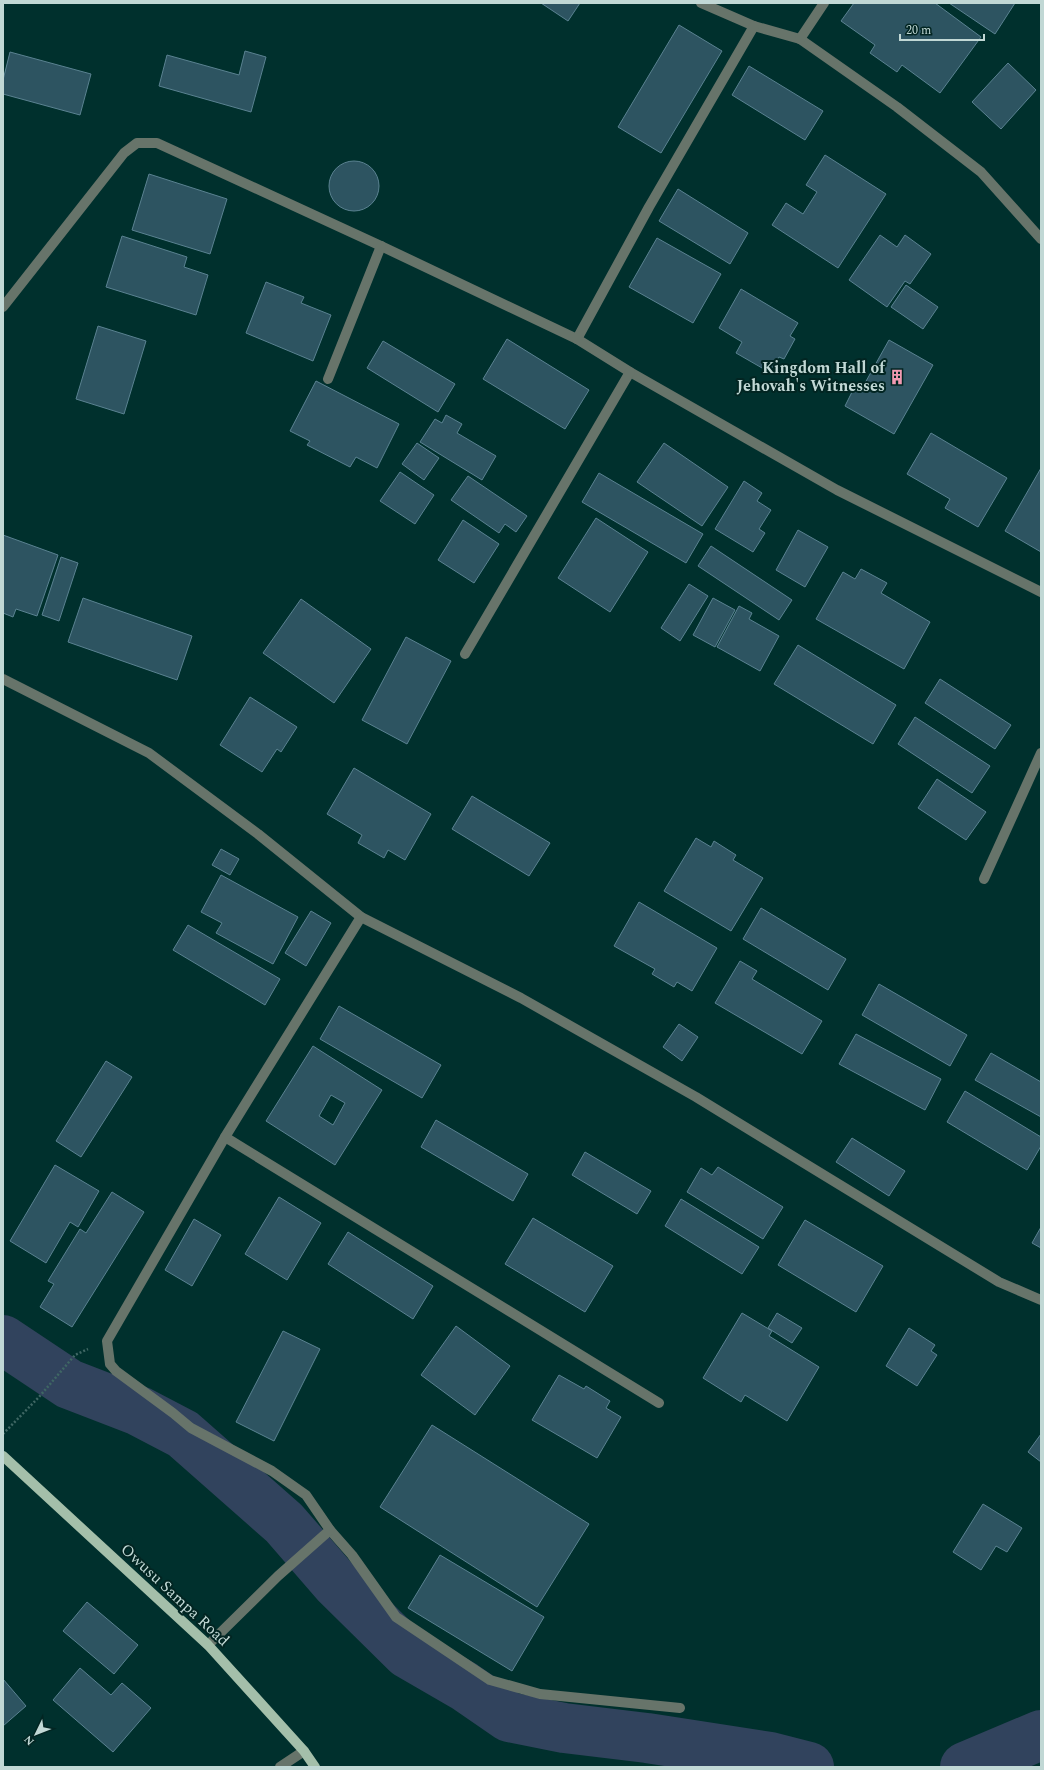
<svg xmlns="http://www.w3.org/2000/svg" width="1044" height="1770" font-family="Spectral,serif">
<style>
.lines{fill:none;stroke-linecap:round;stroke-linejoin:round}
.river{stroke:#31435d;stroke-width:50}
.building{fill:#2d5461;stroke:#5a8291;fill-rule:evenodd}
.path{stroke:#3f6764;stroke-width:2.5;stroke-dasharray:2 2;stroke-linecap:butt}
.minor{stroke:#67746a;stroke-width:10}
.major{stroke:#a4bfaa;stroke-width:10}
.labels{text-anchor:middle;dominant-baseline:central;stroke-width:4;stroke-linejoin:round;paint-order:stroke}
.poi-label{font-size:16px;font-weight:bold;fill:#c1d8d5;stroke:#022522;text-anchor:end}
.street-label{font-size:16px;fill:#c1d8d5;stroke:#022522}
</style>
<rect width="100%" height="100%" fill="#00302d"/>
<g class="lines">
<!-- river -->
<g class="river">
<path d="M3,1340L69,1384L139,1411L183,1434L284,1523L336,1583L407,1653L464,1686L509,1717L564,1728L647,1738L770,1757L809,1767"/>
<path d="M965,1767L1041,1735"/>
</g>
</g>
<!-- building -->
<g class="building">
<path d="M541,3H580L568,21Z"/>
<path d="M854,3H935L981,37L940,93L902,65L897,72L870,53L875,45L841,21Z"/>
<path d="M949,3H1015L995,34Z"/>
<path d="M679,25L722,51L661,153L618,127Z"/>
<path d="M245,51L266,57L251,112L159,86L167,55L239,75Z"/>
<path d="M10,52L91,74L80,115L3,94V80Z"/>
<path d="M1008,63L1036,90L1001,129L972,102Z"/>
<path d="M749,66L823,111L805,140L732,95Z"/>
<path d="M825,155L886,194L838,268L772,225L786,203L803,214L817,192L806,185Z"/>
<circle cx="354" cy="186" r="25"/>
<path d="M149,174L227,199L210,254L132,230Z"/>
<path d="M678,189L748,233L730,264L659,221Z"/>
<path d="M880,235L897,247L905,235L931,254L910,284L905,281L887,307L849,280Z"/>
<path d="M122,236L187,257L184,267L208,275L196,315L106,287Z"/>
<path d="M657,238L721,274L693,323L629,287Z"/>
<path d="M266,282L304,297L301,303L331,315L313,361L246,333Z"/>
<path d="M906,285L938,307L923,329L891,307Z"/>
<path d="M741,289L798,323L790,336L795,339L784,359L779,357L769,372L736,353L742,342L719,328Z"/>
<path d="M98,326L146,341L124,414L76,399Z"/>
<path d="M507,339L589,390L565,429L483,379Z"/>
<path d="M889,340L933,365L894,434L845,406L854,388L860,392Z"/>
<path d="M383,341L455,384L438,412L367,368Z"/>
<path d="M316,381L399,424L377,468L356,457L350,467L307,445L310,441L290,431Z"/>
<path d="M446,415L462,424L457,433L496,456L482,480L420,442L435,419L442,423Z"/>
<path d="M931,433L1007,478L978,527L945,508L950,499L907,474Z"/>
<path d="M417,443L439,458L424,480L402,464Z"/>
<path d="M664,443L728,487L702,526L637,482Z"/>
<path d="M1041,468V552L1005,531Z"/>
<path d="M400,472L434,495L415,524L380,501Z"/>
<path d="M599,473L703,534L686,563L582,502Z"/>
<path d="M468,476L527,516L516,532L505,524L499,533L451,500Z"/>
<path d="M744,481L762,493L757,501L771,510L759,529L765,533L753,552L715,529Z"/>
<path d="M596,518L648,552L610,612L558,578Z"/>
<path d="M463,520L499,544L474,583L438,560Z"/>
<path d="M798,530L828,547L805,587L776,570Z"/>
<path d="M3,535L58,555L37,616L16,609L13,617L3,613Z"/>
<path d="M711,546L792,600L779,620L698,566Z"/>
<path d="M61,557L78,563L59,621L42,615Z"/>
<path d="M861,569L887,583L881,593L930,622L904,669L816,619L843,572L855,579Z"/>
<path d="M689,584L708,596L680,641L661,628Z"/>
<path d="M83,598L192,636L177,680L68,642Z"/>
<path d="M713,598L735,610L715,647L693,635Z"/>
<path d="M301,599L371,649L334,703L263,653Z"/>
<path d="M739,606L752,613L749,619L779,636L760,671L717,647Z"/>
<path d="M406,637L451,661L407,744L362,720Z"/>
<path d="M798,645L896,705L873,744L774,684Z"/>
<path d="M940,679L1011,725L995,749L925,703Z"/>
<path d="M250,697L297,727L281,752L277,749L262,772L220,745Z"/>
<path d="M915,717L990,766L972,793L898,744Z"/>
<path d="M354,768L431,814L405,860L388,850L384,858L358,843L362,835L327,814Z"/>
<path d="M937,779L986,812L966,840L918,808Z"/>
<path d="M472,796L550,843L529,876L452,829Z"/>
<path d="M696,838L711,847L714,841L736,855L733,860L763,878L731,931L664,891Z"/>
<path d="M221,849L239,859L230,875L212,865Z"/>
<path d="M221,875L298,917L273,964L216,933L222,923L201,912Z"/>
<path d="M639,902L717,948L692,991L677,982L674,987L652,974L655,969L614,946Z"/>
<path d="M761,908L846,959L828,990L743,939Z"/>
<path d="M311,911L331,923L306,966L285,953Z"/>
<path d="M188,925L280,979L265,1005L173,950Z"/>
<path d="M740,961L757,971L752,979L822,1021L802,1054L715,1003Z"/>
<path d="M879,984L967,1035L950,1066L862,1015Z"/>
<path d="M339,1006L441,1065L422,1098L320,1039Z"/>
<path d="M679,1024L698,1037L682,1061L663,1047Z"/>
<path d="M856,1034L941,1079L925,1110L839,1064Z"/>
<path d="M313,1046L382,1090L335,1165L266,1121ZM331,1095L345,1103L333,1125L319,1116Z"/>
<path d="M991,1053L1041,1082V1117L975,1080Z"/>
<path d="M106,1061L132,1077L81,1157L56,1141Z"/>
<path d="M965,1091L1041,1137V1146L1027,1170L947,1122Z"/>
<path d="M436,1120L528,1174L513,1201L421,1147Z"/>
<path d="M852,1138L905,1171L889,1196L836,1162Z"/>
<path d="M585,1152L651,1191L637,1214L572,1175Z"/>
<path d="M55,1165L99,1191L78,1227L70,1222L46,1263L10,1241Z"/>
<path d="M718,1167L783,1207L763,1239L687,1192L701,1168L712,1175Z"/>
<path d="M112,1192L144,1212L72,1327L40,1307L54,1284L48,1281L80,1229L86,1233Z"/>
<path d="M279,1197L321,1223L287,1280L245,1254Z"/>
<path d="M681,1199L759,1247L742,1274L665,1226Z"/>
<path d="M533,1218L613,1266L585,1312L505,1264Z"/>
<path d="M194,1219L221,1235L192,1286L165,1270Z"/>
<path d="M805,1220L883,1266L856,1312L778,1265Z"/>
<path d="M1041,1227V1248L1032,1243Z"/>
<path d="M348,1232L433,1286L413,1319L328,1264Z"/>
<path d="M742,1313L772,1331L769,1336L819,1367L787,1421L745,1395L741,1402L703,1378Z"/>
<path d="M777,1313L802,1328L792,1343L768,1328Z"/>
<path d="M456,1326L510,1366L475,1415L421,1375Z"/>
<path d="M909,1328L935,1345L931,1351L937,1355L917,1386L886,1366Z"/>
<path d="M283,1331L320,1349L274,1441L236,1422Z"/>
<path d="M559,1375L584,1389L586,1386L610,1401L606,1408L621,1417L597,1458L532,1420Z"/>
<path d="M432,1425L589,1524L537,1607L380,1507Z"/>
<path d="M1041,1434V1462L1028,1452Z"/>
<path d="M983,1504L1022,1528L1007,1552L996,1546L981,1570L953,1552Z"/>
<path d="M440,1555L544,1617L512,1671L408,1608Z"/>
<path d="M87,1602L138,1645L114,1674L63,1631Z"/>
<path d="M80,1668L111,1695L122,1683L151,1708L113,1752L53,1700Z"/>
<path d="M3,1679L26,1706L3,1726Z"/>
</g>
<g class="lines">
<!-- path -->
<path class="path" d="M3,1434L39,1397L75,1355L88,1349"/>
<!-- minor -->
<g class="minor">
<path d="M701,3L754,26L800,39L897,107L981,172L1041,239"/>
<path d="M800,39L824,3"/>
<path d="M3,307L124,153L137,143H157L381,246L577,339L630,372L837,490L1041,592"/>
<path d="M577,339L649,207L754,26"/>
<path d="M328,379L381,246"/>
<path d="M465,654L630,372"/>
<path d="M3,679L149,753L258,834L361,917L521,998L696,1097L999,1282L1041,1300"/>
<path d="M984,879L1041,753"/>
<path d="M225,1137L659,1403"/>
<path d="M330,1530L352,1555L396,1617L490,1680L540,1694L680,1708"/>
<path d="M208,1645L278,1576L330,1530L306,1495L272,1471L191,1428L173,1413L116,1371L110,1364L107,1341L225,1137L361,917"/>
<path d="M280,1767L304,1751"/>
</g>
<!-- major -->
<path class="major" d="M3,1456L208,1645L304,1751L315,1767"/>
</g>
<!-- icons -->
<defs>
<g id="building-bare" transform="scale(1.2)"><path d="M-4-6H4V6H1V3H-1V6H-4ZM-2.5-4.3h1.7v1.8h-1.7ZM.8-4.3h1.7v1.8H.8ZM-2.5-1h1.7V.8h-1.7ZM.8-1h1.7V.8H.8Z" fill="#f19ab2" stroke="#022522" stroke-width="2.5" paint-order="stroke"/></g>
</defs>
<g fill-rule="evenodd">
<use href="#building-bare" x="897" y="377"/>
</g>
<g class="labels">
<!-- poi labels -->
<g class="poi-label">
<text x="885" y="368">Kingdom Hall of<tspan x="885" dy="18">Jehovah's Witnesses</tspan></text>
</g>
<!-- street labels -->
<g class="street-label">
<text transform="translate(175 1595) rotate(43)">Owusu Sampa Road</text>
</g>
</g>
<!-- border -->
<rect width="1044" height="1770" fill="none" stroke="#c1d8d5" stroke-width="8"/>
<!-- north arrow -->
<g transform="translate(36 1734) rotate(227)" stroke="#022522" stroke-width="3" paint-order="stroke">
<path d="M0-3L7 15L0 10L-7 15Z" fill="#c1d8d5"/>
<text y="-6" font-size="11" font-weight="bold" text-anchor="middle" fill="#c1d8d5">N</text>
</g>
<!-- scale -->
<path d="M900 34v6h84v-6" fill="none" stroke="#c1d8d5" stroke-width="2"/>
<text x="906" y="34" font-size="12" fill="#c1d8d5" stroke="#022522" stroke-width="3" paint-order="stroke">20 m</text>
</svg>
